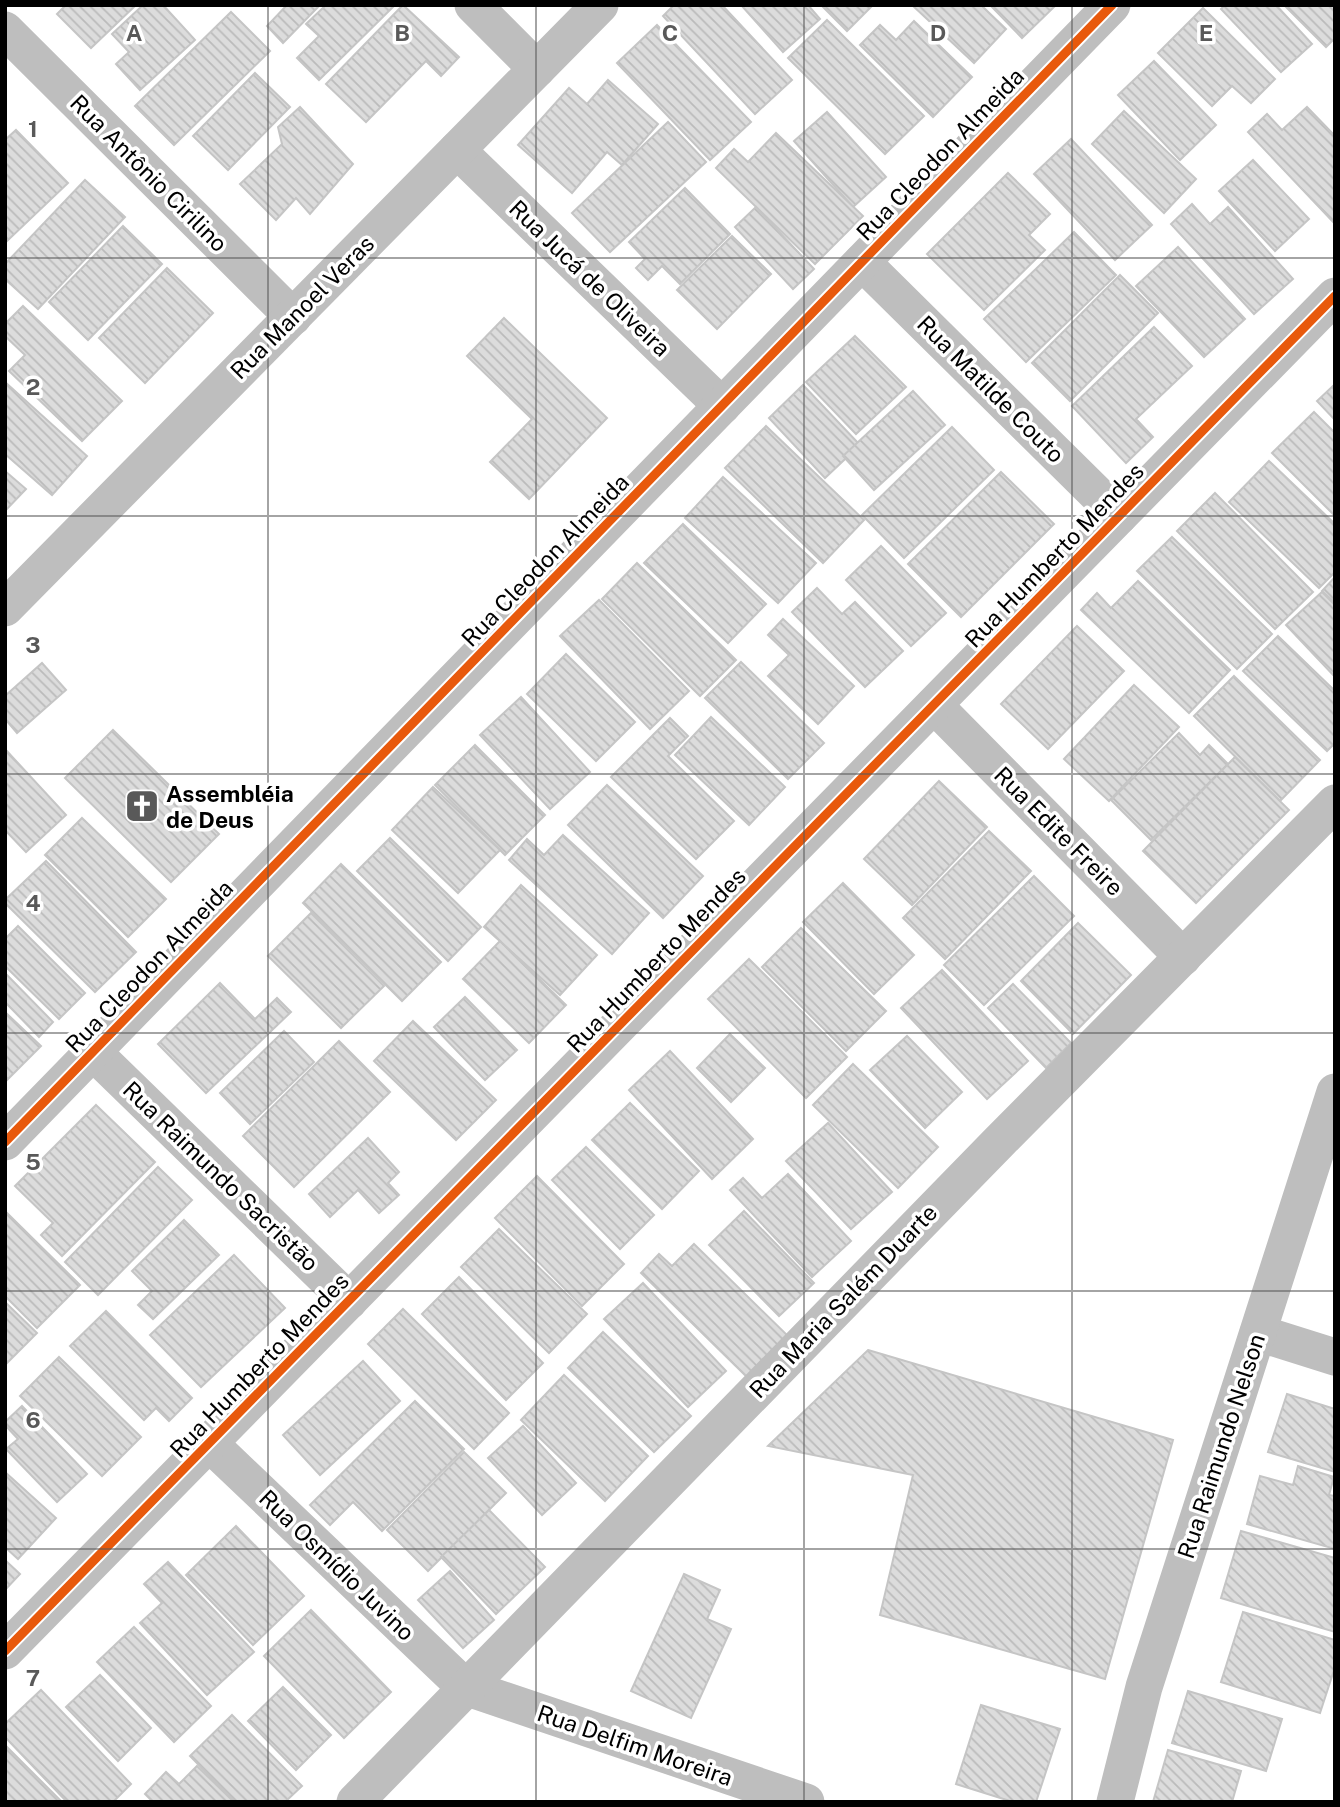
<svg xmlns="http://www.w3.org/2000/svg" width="1340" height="1807" font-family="'Public Sans',sans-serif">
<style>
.building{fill:url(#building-back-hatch);stroke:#c5c5c5;stroke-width:2}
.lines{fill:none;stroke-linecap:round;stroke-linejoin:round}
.minor{stroke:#bebebe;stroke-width:37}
.cycleway-casing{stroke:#fff;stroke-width:13}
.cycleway{stroke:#e8590c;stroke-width:9}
.grid{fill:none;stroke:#595959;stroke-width:2;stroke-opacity:0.55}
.labels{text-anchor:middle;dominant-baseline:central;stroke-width:7;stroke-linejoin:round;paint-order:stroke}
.street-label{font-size:23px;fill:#000;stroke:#fff}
.poi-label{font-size:23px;font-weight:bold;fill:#000;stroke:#fff;text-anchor:start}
.grid-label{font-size:23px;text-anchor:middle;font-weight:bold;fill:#595959;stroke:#fff;stroke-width:7;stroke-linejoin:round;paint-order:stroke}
</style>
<defs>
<pattern id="building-back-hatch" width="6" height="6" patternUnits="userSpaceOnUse" patternTransform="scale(1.75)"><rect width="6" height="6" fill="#dcdcdc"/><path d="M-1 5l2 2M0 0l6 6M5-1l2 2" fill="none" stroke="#bbb"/></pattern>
</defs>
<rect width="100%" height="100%" fill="#fff"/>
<!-- building -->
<g class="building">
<path d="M66,5H136L91,48L57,14Z"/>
<path d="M143,5H163L195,40L140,90L116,64L129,52L112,34Z"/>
<path d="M287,5H320L283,43L267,26Z"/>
<path d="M326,5H395L319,80L297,58L319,36L306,24Z"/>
<path d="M403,5L459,57L441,76L426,61L366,122L326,84Z"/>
<path d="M674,5H722L792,80L755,114L663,16Z"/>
<path d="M741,5H808L820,19L783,52Z"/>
<path d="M821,5H873L847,31Z"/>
<path d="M912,5H981L1006,29L974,63Z"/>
<path d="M990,5H1056L1022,38Z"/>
<path d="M1225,5H1276L1312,44L1281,72L1221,9Z"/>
<path d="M1284,5H1335V38L1326,47Z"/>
<path d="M1203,8L1275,79L1251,103L1232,86L1212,106L1158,53Z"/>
<path d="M231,12L270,51L174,145L135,106Z"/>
<path d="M827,20L924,116L885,154L788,58Z"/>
<path d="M914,21L972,77L933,117L860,45L880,25L896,40Z"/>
<path d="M657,25L751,122L710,160L617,63Z"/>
<path d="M1154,61L1216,125L1180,160L1118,95Z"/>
<path d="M255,73L290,107L228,170L193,136Z"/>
<path d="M608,80L658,124L622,165L607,152L572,193L518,145L569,88L587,104Z"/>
<path d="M300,107L353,164L310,214L296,198L276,220L240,184L282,144L278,127Z"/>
<path d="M1307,107L1335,136V224L1248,132L1267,114L1282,130Z"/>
<path d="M1124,111L1196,179L1164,213L1092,144Z"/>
<path d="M827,112L886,177L853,207L794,141Z"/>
<path d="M668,122L706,162L610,252L572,213Z"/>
<path d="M16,130L68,183L5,243V140Z"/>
<path d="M776,133L863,216L815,264L716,168L734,149L748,162Z"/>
<path d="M1071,139L1152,225L1115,260L1034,174Z"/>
<path d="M1253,160L1309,219L1275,251L1219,191Z"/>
<path d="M1008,173L1050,214L1029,235L1045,250L984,310L927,254Z"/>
<path d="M85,180L125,217L38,309L5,279V264Z"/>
<path d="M685,188L730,234L680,284L662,266L648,280L636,268L645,259L629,242Z"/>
<path d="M1192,204L1210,224L1228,207L1293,279L1254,314L1171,224Z"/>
<path d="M756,207L814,269L793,289L735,227Z"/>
<path d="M123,226L162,264L88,340L49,302Z"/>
<path d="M1074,232L1116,275L1026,362L984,319Z"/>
<path d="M732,236L771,274L717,329L677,290Z"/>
<path d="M1178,247L1245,319L1204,357L1136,286Z"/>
<path d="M167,268L213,313L145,383L99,338Z"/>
<path d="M1120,275L1158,313L1070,401L1032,363Z"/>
<path d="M23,306L122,401L82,441L9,371L25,355L5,336V324Z"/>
<path d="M504,318L607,418L529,499L490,462L532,419L467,356Z"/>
<path d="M1154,327L1192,366L1136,419L1153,437L1126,463L1072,406Z"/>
<path d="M855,336L906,387L856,434L806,382Z"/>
<path d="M5,382L87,456L52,495L5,454Z"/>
<path d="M1335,384V420L1317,401Z"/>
<path d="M803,385L860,445L825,478L769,418Z"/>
<path d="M913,391L945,425L874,490L843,456Z"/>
<path d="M1314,412L1335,433V516L1272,453Z"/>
<path d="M766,426L864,520L823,563L725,468Z"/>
<path d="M952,427L994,470L904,558L862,515Z"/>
<path d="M1269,461L1335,524V572L1319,588L1229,502Z"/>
<path d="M5,471L26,489L5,511Z"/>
<path d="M1001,472L1054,524L961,617L908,564Z"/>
<path d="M723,477L816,563L778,603L685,518Z"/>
<path d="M1215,493L1313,592L1275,629L1177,531Z"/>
<path d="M683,524L766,604L728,643L644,563Z"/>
<path d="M1172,537L1272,634L1237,669L1137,571Z"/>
<path d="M881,546L946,613L911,646L846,580Z"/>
<path d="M637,563L736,660L700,696L602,599Z"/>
<path d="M1335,577V603L1322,591Z"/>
<path d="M1138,581L1230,670L1189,713L1081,610L1097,593L1111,608Z"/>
<path d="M817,588L842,614L855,602L903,651L865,687L792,612Z"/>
<path d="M1322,592L1335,605V677L1286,625Z"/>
<path d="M599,600L689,691L650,729L560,636Z"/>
<path d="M783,619L854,686L818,724L768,676L789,655L768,635Z"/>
<path d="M1077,626L1124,671L1048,749L1001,704Z"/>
<path d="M1278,636L1335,691V743L1327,751L1243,671Z"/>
<path d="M566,654L635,722L596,761L527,694Z"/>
<path d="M741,662L824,743L788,779L705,698Z"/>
<path d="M42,663L66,690L17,733L5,719V696Z"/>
<path d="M1234,676L1320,760L1280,801L1194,716Z"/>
<path d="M1134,685L1179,727L1109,801L1064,759Z"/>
<path d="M521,697L590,772L550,809L480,735Z"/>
<path d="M711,717L785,787L749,825L675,755Z"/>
<path d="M670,718L688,736L668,756L734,821L696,859L611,777Z"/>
<path d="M113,730L219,834L171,882L65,778Z"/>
<path d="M1179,733L1200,755L1209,745L1228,764L1151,840L1111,800Z"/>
<path d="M475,745L545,815L505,855L435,785Z"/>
<path d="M5,749L66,815L26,852L5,830Z"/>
<path d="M1235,757L1289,810L1196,903L1143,851Z"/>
<path d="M939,781L987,827L912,905L864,859Z"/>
<path d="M607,785L703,876L663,918L568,825Z"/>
<path d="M433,787L500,850L458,893L392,830Z"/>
<path d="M82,818L166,899L128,937L45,855Z"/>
<path d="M989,831L1031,871L945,959L903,918Z"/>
<path d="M563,835L649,913L612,954L509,860L527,839L544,855Z"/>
<path d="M390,838L481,927L448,961L357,871Z"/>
<path d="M46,861L136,952L95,992L5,903V900Z"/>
<path d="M341,864L441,962L402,1001L303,903Z"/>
<path d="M1034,876L1074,916L984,1005L944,965Z"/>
<path d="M843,883L914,955L874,994L803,922Z"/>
<path d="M521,885L597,955L560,995L484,927Z"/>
<path d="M311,913L384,986L341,1028L268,956Z"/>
<path d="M1078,923L1131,975L1073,1034L1021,981Z"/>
<path d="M18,926L85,993L59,1019L5,966V939Z"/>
<path d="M801,928L886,1011L846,1051L762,967Z"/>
<path d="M500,941L566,1005L529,1043L463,979Z"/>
<path d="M749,959L847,1057L806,1098L708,999Z"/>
<path d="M942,970L1028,1061L987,1099L901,1008Z"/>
<path d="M6,974L53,1022L39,1037L5,1002Z"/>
<path d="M220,983L255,1019L277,998L291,1012L206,1093L158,1044Z"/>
<path d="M1013,984L1071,1043L1046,1068L988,1008Z"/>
<path d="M465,997L517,1050L485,1080L434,1027Z"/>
<path d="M5,1012L41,1046L5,1082Z"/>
<path d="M413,1021L496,1100L456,1140L374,1061Z"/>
<path d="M284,1031L314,1062L250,1124L220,1093Z"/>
<path d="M730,1034L765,1068L731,1102L697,1068Z"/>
<path d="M907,1036L962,1092L925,1128L870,1070Z"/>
<path d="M339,1041L390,1092L294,1187L243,1136Z"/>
<path d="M670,1051L753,1139L712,1179L629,1090Z"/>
<path d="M853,1064L938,1147L898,1188L813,1105Z"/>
<path d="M630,1103L699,1171L662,1209L592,1140Z"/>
<path d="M96,1105L155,1162L62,1256L41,1235L53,1223L15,1186Z"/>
<path d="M828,1123L892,1192L851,1229L786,1161Z"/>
<path d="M368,1138L399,1172L388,1183L399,1195L379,1213L358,1190L330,1217L309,1194Z"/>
<path d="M586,1147L654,1215L620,1249L552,1180Z"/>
<path d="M158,1167L192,1200L98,1295L65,1262Z"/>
<path d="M788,1174L851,1241L812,1277L730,1190L743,1178L762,1198Z"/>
<path d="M537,1176L624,1264L582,1306L495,1218Z"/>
<path d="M5,1211L80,1285L37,1328L5,1296Z"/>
<path d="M744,1211L814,1283L779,1316L709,1245Z"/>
<path d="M184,1220L219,1255L153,1319L138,1305L152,1291L132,1271Z"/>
<path d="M499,1229L587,1314L549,1353L461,1267Z"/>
<path d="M694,1244L790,1338L749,1379L641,1273L659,1254L672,1266Z"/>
<path d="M234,1255L285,1308L201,1387L150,1335Z"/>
<path d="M459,1277L543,1363L506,1400L422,1314Z"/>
<path d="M643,1283L726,1371L688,1407L604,1319Z"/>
<path d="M5,1302L37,1333L5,1365Z"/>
<path d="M403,1309L509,1413L474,1449L368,1344Z"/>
<path d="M106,1311L192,1398L169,1421L156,1408L144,1420L70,1346Z"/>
<path d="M603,1332L691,1416L654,1452L568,1368Z"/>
<path d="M868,1350L1173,1440L1105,1679L880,1615L913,1475L768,1446Z"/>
<path d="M59,1357L141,1437L102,1476L20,1396Z"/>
<path d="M363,1361L400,1401L320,1475L283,1435Z"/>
<path d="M564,1375L648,1456L605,1501L521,1420Z"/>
<path d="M1287,1394L1335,1409V1472L1268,1452Z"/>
<path d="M415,1401L464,1449L382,1531L353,1502L330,1525L310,1505Z"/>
<path d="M22,1406L87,1474L57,1502L6,1449L18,1439L5,1425V1422Z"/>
<path d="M523,1426L576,1483L542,1515L488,1458Z"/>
<path d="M464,1452L506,1493L428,1571L387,1530Z"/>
<path d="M1298,1466L1334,1477L1329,1495L1335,1496V1549L1247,1524L1260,1476L1293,1485Z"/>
<path d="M5,1472L56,1518L18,1559L5,1547Z"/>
<path d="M489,1510L545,1567L496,1614L441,1557Z"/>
<path d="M236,1526L304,1596L253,1645L186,1575Z"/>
<path d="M1241,1531L1335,1558V1632L1221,1598Z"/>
<path d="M5,1560L20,1574L5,1590Z"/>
<path d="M168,1562L254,1652L207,1695L140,1623L162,1603L144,1584Z"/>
<path d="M450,1571L494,1620L463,1648L418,1600Z"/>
<path d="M684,1574L720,1590L707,1619L731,1629L691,1718L631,1691Z"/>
<path d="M311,1610L391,1692L344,1738L264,1656Z"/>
<path d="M1243,1612L1335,1640V1667L1320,1713L1221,1682Z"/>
<path d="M134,1627L211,1706L174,1742L97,1662Z"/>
<path d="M100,1675L151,1728L118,1761L66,1707Z"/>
<path d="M283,1687L331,1735L296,1770L248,1721Z"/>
<path d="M41,1690L131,1784L113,1802H67L5,1737V1724Z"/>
<path d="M1188,1691L1282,1719L1266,1771L1172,1743Z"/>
<path d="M981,1705L1060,1729L1036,1802H1013L956,1784Z"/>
<path d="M232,1715L302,1786L285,1802H235L190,1756Z"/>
<path d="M5,1745L62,1802H5Z"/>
<path d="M1168,1750L1241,1771L1232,1802H1153Z"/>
<path d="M197,1766L234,1802H153L145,1794L166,1772L179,1784Z"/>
</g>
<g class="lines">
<!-- minor -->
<g class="minor">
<path d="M473,5L537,69"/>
<path d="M5,30L293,317"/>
<path d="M457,150L722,406"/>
<path d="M862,262L1119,516"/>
<path d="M5,608L600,5"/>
<path d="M934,705L1183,957"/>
<path d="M93,1052L349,1301"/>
<path d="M5,1142L1112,5"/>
<path d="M1258,1333L1335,1357"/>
<path d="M209,1443L465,1687L806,1802"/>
<path d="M5,1651L1335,296"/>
<path d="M355,1802L999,1142L1335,803"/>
<path d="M1115,1802L1144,1687L1335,1092"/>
</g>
<!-- cycleway casing -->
<g class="cycleway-casing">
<g id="cycleway">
<path d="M5,1142L1112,5"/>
<path d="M5,1651L1335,296"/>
</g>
</g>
<!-- cycleway -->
<use href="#cycleway" class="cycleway"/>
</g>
<!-- grid -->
<path class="grid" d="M268,5V1802M536,5V1802M804,5V1802M1072,5V1802M5,258H1335M5,516H1335M5,774H1335M5,1033H1335M5,1291H1335M5,1549H1335"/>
<!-- icons -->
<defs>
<g id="church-square" transform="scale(1.75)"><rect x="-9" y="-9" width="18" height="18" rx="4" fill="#595959" stroke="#fff"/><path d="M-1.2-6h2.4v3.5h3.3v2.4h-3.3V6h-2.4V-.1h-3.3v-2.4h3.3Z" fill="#fff"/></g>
</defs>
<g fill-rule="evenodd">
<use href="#church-square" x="142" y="806"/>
</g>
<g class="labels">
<!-- street labels -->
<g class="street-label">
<text transform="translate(940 154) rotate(-46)">Rua Cleodon Almeida</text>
<text transform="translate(149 173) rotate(45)">Rua Antônio Cirilino</text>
<text transform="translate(590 278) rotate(44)">Rua Jucá de Oliveira</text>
<text transform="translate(302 307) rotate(-45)">Rua Manoel Veras</text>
<text transform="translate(991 389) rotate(45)">Rua Matilde Couto</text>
<text transform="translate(1054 555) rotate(-46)">Rua Humberto Mendes</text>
<text transform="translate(545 560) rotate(-46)">Rua Cleodon Almeida</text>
<text transform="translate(1059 831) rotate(45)">Rua Edite Freire</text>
<text transform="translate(656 960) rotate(-46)">Rua Humberto Mendes</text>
<text transform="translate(149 966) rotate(-46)">Rua Cleodon Almeida</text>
<text transform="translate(221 1176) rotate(44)">Rua Raimundo Sacristão</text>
<text transform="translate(843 1301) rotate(-46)">Rua Maria Salém Duarte</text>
<text transform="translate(259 1365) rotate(-46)">Rua Humberto Mendes</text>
<text transform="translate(1221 1446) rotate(-72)">Rua Raimundo Nelson</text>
<text transform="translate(337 1565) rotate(44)">Rua Osmídio Juvino</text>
<text transform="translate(635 1745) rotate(19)">Rua Delfim Moreira</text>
</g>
<!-- poi labels -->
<g class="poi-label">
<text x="166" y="793">Assembléia<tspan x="166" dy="26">de Deus</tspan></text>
</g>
</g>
<g class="grid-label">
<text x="134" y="41">A</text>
<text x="402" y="41">B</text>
<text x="670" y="41">C</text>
<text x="938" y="41">D</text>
<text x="1206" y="41">E</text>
<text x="33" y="137">1</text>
<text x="33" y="395">2</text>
<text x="33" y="653">3</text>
<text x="33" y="911">4</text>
<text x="33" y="1170">5</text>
<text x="33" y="1428">6</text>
<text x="33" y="1686">7</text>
</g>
<!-- border -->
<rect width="1340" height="1807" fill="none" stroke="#000000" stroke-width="14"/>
</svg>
